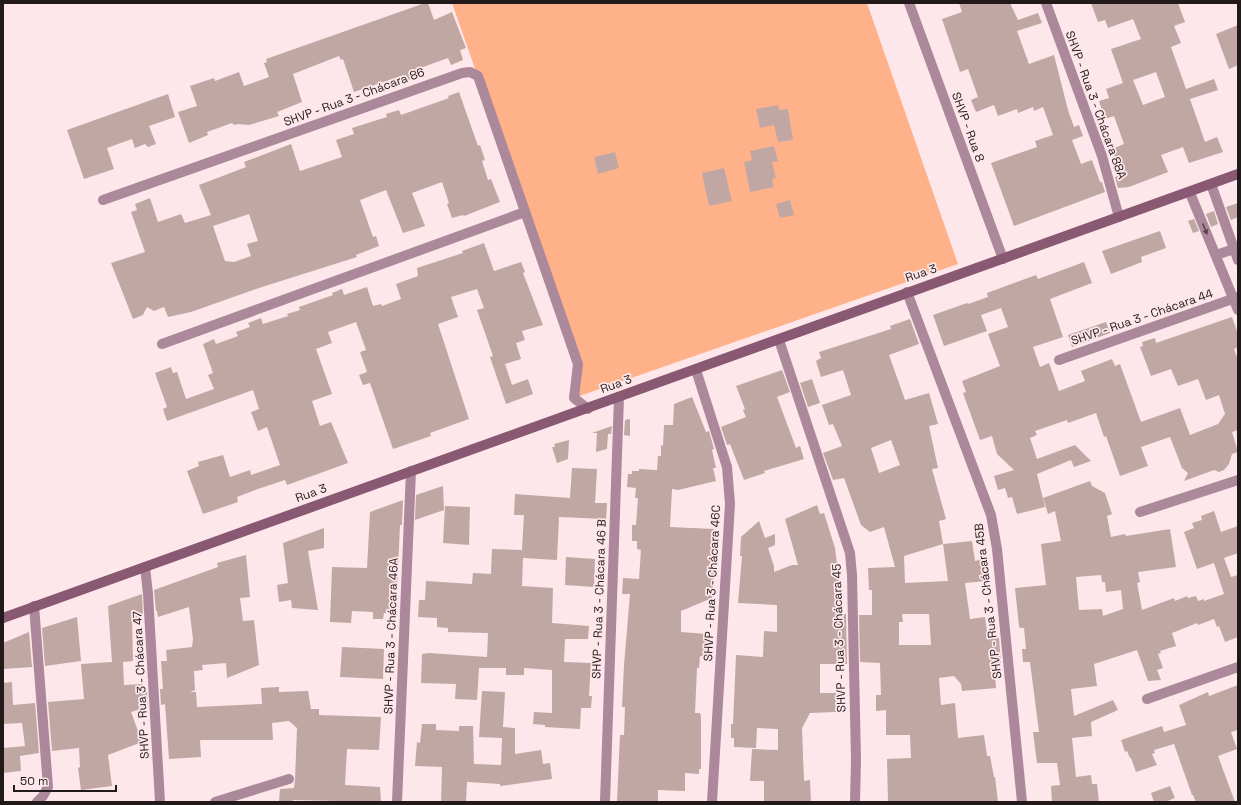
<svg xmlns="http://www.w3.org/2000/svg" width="1241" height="805" font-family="'Space Grotesk',sans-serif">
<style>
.green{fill:#ffb28a}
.building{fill:#c1a7a3;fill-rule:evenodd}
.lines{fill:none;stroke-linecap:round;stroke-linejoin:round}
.minor{stroke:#ab889a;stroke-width:10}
.tertiary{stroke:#ab889a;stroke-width:10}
.secondary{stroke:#895872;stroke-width:10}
.oneway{fill:#59454d}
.labels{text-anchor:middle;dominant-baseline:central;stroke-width:3.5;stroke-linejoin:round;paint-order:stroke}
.street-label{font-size:12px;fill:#22191a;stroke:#fde7ea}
</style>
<rect width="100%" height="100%" fill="#fde7ea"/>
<!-- green -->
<path class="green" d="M452,3H867L958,264L574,398L578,364Z"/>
<!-- building -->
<g class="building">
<path d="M425,3H428L434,20L452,12L466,48L460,50L463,60L451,65L448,58L412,71L415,78L403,82L401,76L354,92L343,59L341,60L339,56L293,74L302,102L277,112L279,116L249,125L238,124L234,125L232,123L207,132L208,135L189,143L178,112L197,106L190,86L214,78L215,81L239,72L244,86L269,77L264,63L267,62L266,59Z"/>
<path d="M959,3H1010L1018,20L1038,13L1042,23L1017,31L1029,64L1054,55L1068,110L1074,127L1079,125L1083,136L1072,140L1081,164L1092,160L1100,182H1102L1105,192L1014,226L991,163L1037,147L1035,141L1053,135L1043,107L1034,111L1033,107L1018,113L1017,109L998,116L994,105L976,112L971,100L978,97L968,69L960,72L942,19L962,12Z"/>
<path d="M1091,3H1178L1185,22L1174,26L1181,43L1171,47L1186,89L1214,79L1218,90L1190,99L1205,142L1217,137L1223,152L1189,163L1183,147L1161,155L1168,172L1129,187L1118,188L1115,177L1121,175L1112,149L1124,144L1114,116L1105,119L1099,101L1109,98L1106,89L1123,83L1111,49L1141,39L1133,19L1108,28L1105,20L1098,22ZM1156,72L1165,97L1143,105L1133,80Z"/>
<path d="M1238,25V65L1229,69L1216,34Z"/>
<path d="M459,92L478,146L480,145L485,160L482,161L488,180L491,179L500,202L464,216L463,215L452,218L447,204L449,203L442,182L412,193L425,226L403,233L386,190L360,200L373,237L376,236L379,246L356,255L357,257L262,287L191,312L168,317L164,307L154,311L147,307L143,315L133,319L111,263L145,252L131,212L137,210L135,204L150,198L158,222L181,214L185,223L211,215L199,185L246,167L244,162L291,144L300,171L342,157L336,140L354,134L352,128L387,117L386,114L399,110L401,115L449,98L448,96ZM249,214L258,241L247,244L251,256L234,262L225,261L213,226Z"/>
<path d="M168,94L175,117L149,126L156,144L148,147L145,144L135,148L132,139L107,148L114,169L84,179L67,130Z"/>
<path d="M778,105L780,110L788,109L793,140L778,142L774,125L760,128L756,109Z"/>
<path d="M774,146L778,161L772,162L776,178L772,179L774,187L750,192L744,162L752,160L750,151Z"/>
<path d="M615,152L619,168L598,174L594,157Z"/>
<path d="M724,168L732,201L709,206L702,173Z"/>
<path d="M790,200L794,215L780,218L776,204Z"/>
<path d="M1238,203V217L1231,220L1226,207Z"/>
<path d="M1214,211L1218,224L1211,227L1206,214Z"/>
<path d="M1194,219L1199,231L1193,233L1188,221Z"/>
<path d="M1160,231L1166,248L1141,257L1142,262L1111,274L1102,251Z"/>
<path d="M484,243L494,271L521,262L525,272L523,273L543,325L522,331L525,340L516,343L521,359L505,364L512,385L528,379L533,394L506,404L490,357L493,356L477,310L484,308L477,289L451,297L458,317L438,324L469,419L430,433L431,436L393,449L370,383L363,385L359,375L367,372L360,352L366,350L356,322L328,332L332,343L316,349L332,394L312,401L320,426L331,422L348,463L287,485L285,480L258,489L237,497L238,502L203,514L187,471L199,466L198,462L223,455L230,477L250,470L251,475L280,465L267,427L258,431L251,412L259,409L253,390L167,421L163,409L167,407L155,373L171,367L173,373L177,372L186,399L214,389L208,375L213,373L203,344L214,339L216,344L238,336L236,332L250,327L248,323L261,318L263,324L288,316L287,314L300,310L299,307L333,295L332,293L342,289L344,295L367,287L373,306L381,304L382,306L401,299L396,284L418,276L417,268L463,253L462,251Z"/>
<path d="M1084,262L1092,283L1050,299L1063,337L1033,347L1040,367L1049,363L1059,391L1085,381L1081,371L1112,359L1115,366L1120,364L1141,422L1180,408L1190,435L1218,424L1225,414L1219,395L1206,400L1198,379L1178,386L1171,369L1151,376L1140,347L1143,346L1142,342L1155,338L1156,343L1232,317L1238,334V347L1234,349L1238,360V430L1232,432L1238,452L1232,454L1229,464L1224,470L1219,472L1214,470L1184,481L1188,473L1182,468L1170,437L1141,447L1148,466L1120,476L1106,436L1104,437L1096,413L1068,423L1067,420L1035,431L1037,435L1030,438L1037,459L1075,445L1091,461L1074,467L1071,460L1037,474L1045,507L1017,514L1012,497L1008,498L1005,488L998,490L994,476L1014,470L997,454L992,436L980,440L963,393L966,392L962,381L1000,366L988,334L1008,327L1001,308L981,315L987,331L944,346L933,315L967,303L968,304L988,297L987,293L1036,275L1038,279Z"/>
<path d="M910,319L919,344L889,355L905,400L929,393L938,424L929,426L938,468L932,469L946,519L939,521L943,544L904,556L905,583L948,581L943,544L972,541L975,561L984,559L986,581L965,583L970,619L985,617L988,639L999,638L1001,663L994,664L996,688L962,691L961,684L954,676L939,678L941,705L955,703L958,738L984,735L987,756H990L994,777H995L998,802H888L887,759L911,758L910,735H886V710L876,711V695H881L880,663L860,662L859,615H872V590H869L868,568L895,567L884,527L870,532L861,525L844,478L833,480L823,453L842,446L833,424L829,425L822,405L851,395L843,370L821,377L816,361L821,358L819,352L891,329L890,326ZM891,440L900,465L879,473L871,448ZM902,614H929L931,645H899V622H903Z"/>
<path d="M1106,322L1110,333L1072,347L1068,335Z"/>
<path d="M782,370L790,392L777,397L796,448L800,446L804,459L764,471L765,473L744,480L730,444L727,445L721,427L746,417L743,410L745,409L736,386Z"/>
<path d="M812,379L820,403L808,407L800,383Z"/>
<path d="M692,397L706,432L709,431L714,449L712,450L716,468H713L716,481L678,490L672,489L670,527L714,529L713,545H715L714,559H716L712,598L681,611V632L707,634L706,657L700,656L699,668H697L695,713H700L701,717V769H699V774L685,773V791L658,790V802H617L620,735H624L625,707H622L624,665L630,594H622L623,578L639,579L641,550L637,549V541H632V525H636L638,498H635L636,488L627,487L628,474H632V471H639V469L657,470L658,456H661V445L663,446L664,425H673L674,404Z"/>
<path d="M630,419V436L624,435L625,420Z"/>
<path d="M612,426L611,434H608L607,449L596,452L597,433H592Z"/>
<path d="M569,440L568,459L557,463L552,447H555L554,444Z"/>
<path d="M572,468L597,469L595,503H607L606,519L559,517L557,560L523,558L522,586L553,588L552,623L589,626L588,639H565L564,662L591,663L589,696H592L591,708H581L580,729L545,727V725L533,724L534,712L552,713V670L524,668V675H506V668H479L477,700L455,699L456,684L421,683L422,654L429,653L487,657L488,633L448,632V628L437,627V618L418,617L419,600H425L426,581L472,584L473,573L491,574L492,549L522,550L524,515H514L515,494L570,498Z"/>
<path d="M1090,481L1092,486L1105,493L1112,514L1107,516L1111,537L1125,534L1126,536L1170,529L1176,567L1138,572L1140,582L1137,583L1142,610L1174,598L1175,601L1187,596L1188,598L1196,596L1198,601L1204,599V601L1224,594L1214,563L1197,569L1184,532L1194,528L1192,523L1202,520L1201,516L1214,511L1221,532L1238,526V553L1224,558L1231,577L1238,575V637L1225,642L1219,626L1217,627L1214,619L1198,625L1197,623L1172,633L1176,646L1160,651L1161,653L1158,654L1163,668L1157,670L1161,680L1148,681L1137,650L1094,664L1097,686L1071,689L1074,716L1113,700L1118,710L1091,722L1092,736L1072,738L1076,777L1091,775L1092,784H1097L1099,802H1052L1051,786L1060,785L1057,763H1037L1033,732H1039L1030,662H1023L1022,649H1026L1024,628H1020L1019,626L1015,588L1046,585L1041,544L1061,541L1055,511L1048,514L1043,498ZM1101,575L1102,582H1105L1106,592L1121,590L1123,609L1103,616L1102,609L1079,610L1076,577Z"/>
<path d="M443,486L444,510L415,520L416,495Z"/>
<path d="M403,500L402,525H400L396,613H384L383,619H373V612L352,611L351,623L330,622L332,567L367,568L370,512Z"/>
<path d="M817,505L820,514L824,513L835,548L837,564H835L839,582V614H846L847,664H820V693H836V712L810,713L802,728L804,781L810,780L811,802H764V781H750L752,749L778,750V729L757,728L756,748L734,747V738H731V724H733L736,655L763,657L764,631L777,632V605L738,603L742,556H740L741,537L759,521L765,538L775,534V545L768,548L774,566V572L792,565H798L785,519Z"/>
<path d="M445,506L470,507L469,545L443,543Z"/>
<path d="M324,528V548L308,551L318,610L292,608L291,600L279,602L277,585L288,583L283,543Z"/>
<path d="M246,555L250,597L240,598L243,621L254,620L259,665L227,678L226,663L202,665L203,670L194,671L195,690L190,692H196L197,707L262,704L261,688L279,687V692L308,691L311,709H319V715L381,717L379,750L347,749L345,785L380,787L381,802L293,800L292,802H279L280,789L294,788L295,780L297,728L289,721L272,723L273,740H200L201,757L169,759L165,704L161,705L160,689H163L161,661H167L166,650L192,647L193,639L189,607L158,617L157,611H156L154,590L218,567L217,563Z"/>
<path d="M566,557L595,559L594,587L565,585Z"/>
<path d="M142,594L143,615L132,619L133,661L123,662L124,685L142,684L143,690H147L148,707L131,712L142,742L108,755L112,786L81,790L78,768L80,767L79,748L52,751L48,702L84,699L81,664L112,662L108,606Z"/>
<path d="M77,617L81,661L45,666L42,628Z"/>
<path d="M29,632L32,667L3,669V643Z"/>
<path d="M342,647L384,649L383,679L340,677Z"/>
<path d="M12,682L13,705L35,703L39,753L20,756L21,771L3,773V748L25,746L22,723L3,724V683Z"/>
<path d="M1238,685V730L1231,732L1237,749L1218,756L1235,802H1196L1193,795H1192L1174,744L1154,750L1155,753L1152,754L1157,765L1136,772L1131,758H1130L1127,751L1125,752L1121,740L1162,726L1164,732L1186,725L1179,705L1208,692L1209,696Z"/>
<path d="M482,691L505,692L503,727L515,728V754L541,750L543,764L550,763L552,779L500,786V784L467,782L466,802H441L442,767L415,766L417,742L420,743L422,724H436V730L459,731V726H473L474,764L501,765L502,738L479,737Z"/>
<path d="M1170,786L1175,798L1165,802H1154L1151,793Z"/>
</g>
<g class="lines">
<!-- minor -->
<g class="minor">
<path d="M1046,3L1102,156L1119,217"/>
<path d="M1211,184L1238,260"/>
<path d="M1190,193L1238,310"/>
<path d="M103,200L462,73L470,72L478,76L578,364L574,398L588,409"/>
<path d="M1216,255L1234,249"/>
<path d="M907,292L991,515L997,549L1022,802"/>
<path d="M779,340L850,553L852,575L856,760L855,802"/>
<path d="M162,344L525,212"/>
<path d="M1059,360L1238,297"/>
<path d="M696,370L727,467L730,504L712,802"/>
<path d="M1140,512L1238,480"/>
<path d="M145,567L148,594L160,802"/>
<path d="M34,606L48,787L43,796L37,802"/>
<path d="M1147,699L1238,667"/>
<path d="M215,802L289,779"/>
<path d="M397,802L411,471"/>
<path d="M605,802L619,397"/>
</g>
<!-- tertiary -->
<path class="tertiary" d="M909,3L1003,259"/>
<!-- secondary -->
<path class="secondary" d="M3,618L1238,174"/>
</g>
<!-- one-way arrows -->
<defs><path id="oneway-solid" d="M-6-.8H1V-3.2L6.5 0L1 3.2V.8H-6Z"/></defs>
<use class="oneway" href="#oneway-solid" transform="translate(1205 229) rotate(68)"/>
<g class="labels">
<!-- street labels -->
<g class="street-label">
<text transform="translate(354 97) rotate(-20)">SHVP - Rua 3 - Chácara 86</text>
<text transform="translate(1096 105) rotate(70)">SHVP - Rua 3 - Chácara 88A</text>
<text transform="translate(968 127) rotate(70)">SHVP - Rua 8</text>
<text transform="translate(921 273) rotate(-19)">Rua 3</text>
<text transform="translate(1142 317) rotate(-19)">SHVP - Rua 3 - Chácara 44</text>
<text transform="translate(616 384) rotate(-20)">Rua 3</text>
<text transform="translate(311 493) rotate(-20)">Rua 3</text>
<text transform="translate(712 583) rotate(-87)">SHVP - Rua 3 - Chácara 46C</text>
<text transform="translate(599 599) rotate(-88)">SHVP - Rua 3 - Chácara 46 B</text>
<text transform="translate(988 601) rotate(-97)">SHVP - Rua 3 - Chácara 45B</text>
<text transform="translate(391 636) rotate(-88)">SHVP - Rua 3 - Chácara 46A</text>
<text transform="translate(839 638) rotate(-92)">SHVP - Rua 3 - Chácara 45</text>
<text transform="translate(141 685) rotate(-93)">SHVP - Rua 3 - Chácara 47</text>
</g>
</g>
<!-- border -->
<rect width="1241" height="805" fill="none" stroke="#22191a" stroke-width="8"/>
<!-- scale -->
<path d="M14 785v6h102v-6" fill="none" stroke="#22191a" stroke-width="2"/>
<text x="20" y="785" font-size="12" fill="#22191a" stroke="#fde7ea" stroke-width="3" paint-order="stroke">50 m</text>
</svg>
